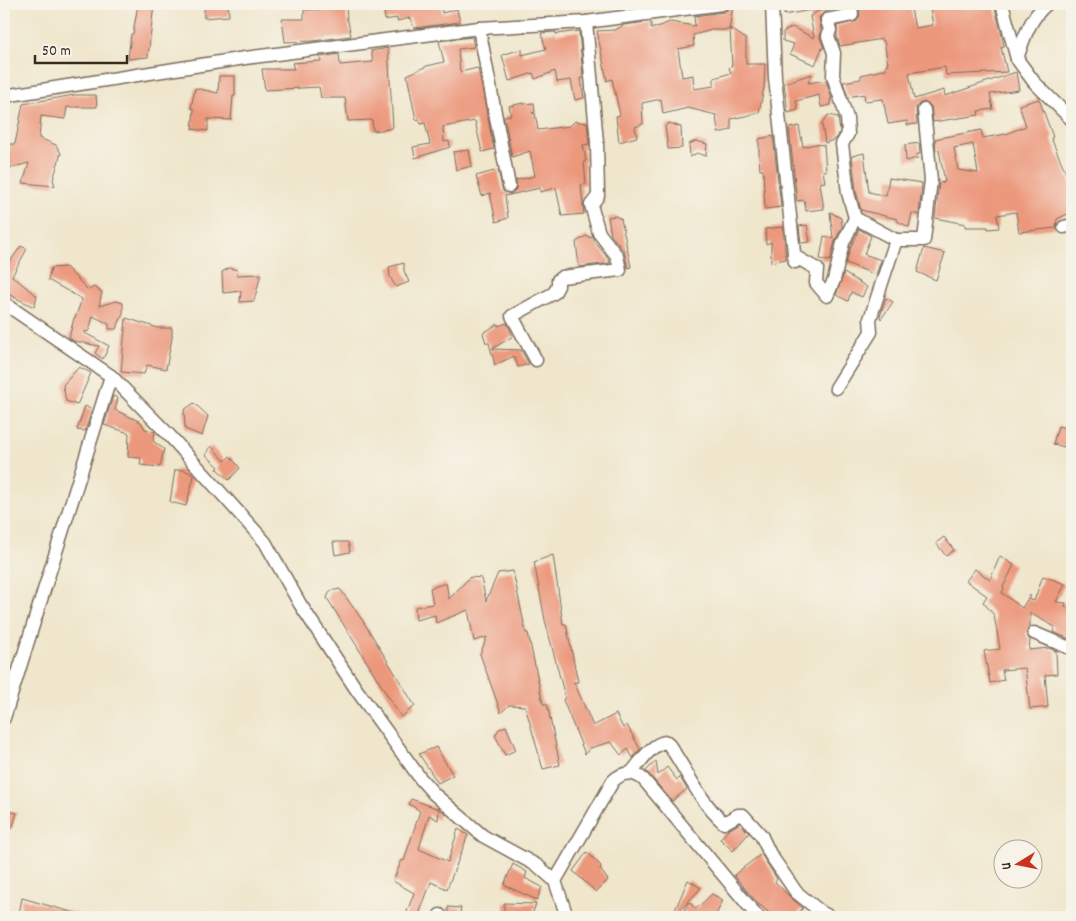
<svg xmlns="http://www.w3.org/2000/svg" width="1076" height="921" font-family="Dekko,sans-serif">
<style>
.building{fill:#ec987d;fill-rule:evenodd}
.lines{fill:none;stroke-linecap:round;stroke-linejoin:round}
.minor-casing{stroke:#7a6c5b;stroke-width:15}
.minor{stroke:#fff;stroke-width:12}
</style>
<rect width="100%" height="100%" fill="#f7f3e8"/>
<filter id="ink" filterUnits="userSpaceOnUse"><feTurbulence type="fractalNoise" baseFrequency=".02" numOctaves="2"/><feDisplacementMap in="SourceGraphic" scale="10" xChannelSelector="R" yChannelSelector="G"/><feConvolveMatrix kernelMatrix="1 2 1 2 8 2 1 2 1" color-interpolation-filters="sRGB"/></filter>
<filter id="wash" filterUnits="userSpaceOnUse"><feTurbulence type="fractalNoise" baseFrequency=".0096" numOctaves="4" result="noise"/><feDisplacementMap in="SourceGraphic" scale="20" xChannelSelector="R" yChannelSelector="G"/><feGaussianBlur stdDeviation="1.12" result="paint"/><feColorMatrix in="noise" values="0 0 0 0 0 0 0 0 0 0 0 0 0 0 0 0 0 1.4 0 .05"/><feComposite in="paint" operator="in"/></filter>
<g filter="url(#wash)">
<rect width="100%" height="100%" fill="#efe6cc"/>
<g id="blocks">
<!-- building -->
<g class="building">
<path d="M138,4H154L148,57L128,59L131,34H133Z"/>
<path d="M204,4H228L229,16L204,18Z"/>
<path d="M328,4H346L347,21H348L351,36L313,41L285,42L282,19H304V10L329,9Z"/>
<path d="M383,4H442V13L457,9L460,22L414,28L410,18L397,21V18L385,20Z"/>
<path d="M786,4H817V9L784,15Z"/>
<path d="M830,4H843V8L825,12L819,17L821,30L820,38L824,48H822L815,65L790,54L794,44L783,41V32L792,27L814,38L810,16Z"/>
<path d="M859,4H910L915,28L933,25L929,4H994L1002,36L1004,46L1001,47L1007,72L946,75L945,67L909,73L914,99L944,90L945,96L1016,72L1019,90L990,94L993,109L978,111L979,115L933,122L931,106L924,102L919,104L916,107L917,124L907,125V121L888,124L883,99L865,101L864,94L848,97L843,82L861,79V75L886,69V64H888L884,41H882V39L840,46L837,36V26L857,21L860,15Z"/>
<path d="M730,5L733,6L729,30H712L693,35L694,46L678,49L682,77L693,75L694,89L714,86V78L731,73L729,68L732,65L730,28L746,39V64H765L764,87L759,113L731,119V130L718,133L716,115L688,108L663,114L661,99L642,103L643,124L635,127L637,137L619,142L616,116L620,115L612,79L607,81L597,31L615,30L624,25L647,22H651V29L670,22L695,26L694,16L724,12L727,10Z"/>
<path d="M579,31L583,78H581L584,98L575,100L571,80L557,82L555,71L535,79L533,73L509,81L502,55L522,49V55L546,49L541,33L556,32V34Z"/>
<path d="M472,37L474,47L458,49L460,72L478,68L494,149L482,152L475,121L443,127L444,142L449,141L450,147L415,158L413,147L430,144L425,123L421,124L419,119L416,120L407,75L427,66L444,62L439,41Z"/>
<path d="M388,48L393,127L389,129L373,131L372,120L348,121L345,98H321L319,87L265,90L262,69H294L292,63L321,61L320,57L339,54L340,65L373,62L371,51Z"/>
<path d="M812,74L808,83L826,80L832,99H830L831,105L821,107L819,95L796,101L798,110L788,113L784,83Z"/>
<path d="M219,76H235V96H233L231,120L208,119V131L192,129L194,109L191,108L195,88L218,93Z"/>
<path d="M74,95H96L97,107H67L65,119L41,116L39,138L56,145L61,153L53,180L55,186L23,183L29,163L10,168V144H15L23,104Z"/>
<path d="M1039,99L1053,137L1051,138L1072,187V212L1057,219L1056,228L1019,232L1016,212L997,215L999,228L988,229V227H965V224L935,218L939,183L945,182L939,150L936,151L935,139L981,130L983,138L1006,134L1026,126L1019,105ZM973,144L978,173L958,170L954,148Z"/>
<path d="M523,103V104L534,103L535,112L532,113H535L538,130L570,126L575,121L587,123L589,144L583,145L586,161H584L586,184L581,185L584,214L562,216L556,188L540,192V188L505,196L508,218L496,222L490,193L482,196L476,176L498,170L503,191L510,194L516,189V180L535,176L530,151L512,157L504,116L511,115L509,106Z"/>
<path d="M828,115L838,117L840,132L836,139L825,143L822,124Z"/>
<path d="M669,123L681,127L682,148L668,149L665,126Z"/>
<path d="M799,126L803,147L815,144L824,145L826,171H823L825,182L820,183L824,209L806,211L804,200L797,201L789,128Z"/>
<path d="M773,136L781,207L765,209L763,170H760L759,156V139Z"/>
<path d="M696,141L707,144L706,156L697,153L690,157L689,144Z"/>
<path d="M919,143L920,154H917L918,158L906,161L905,145Z"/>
<path d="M469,150L472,166L456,170L453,152Z"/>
<path d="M864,153L869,192L886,196L889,178L922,183L919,215L912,213L909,227L897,221V219L861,210L856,191L852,156Z"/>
<path d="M830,212L841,218L842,227L835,241L830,261L820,259L824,236L833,238Z"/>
<path d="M615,216L621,219L631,267L628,268L624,251L611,235L608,217Z"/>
<path d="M807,225L810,242L801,243L799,226Z"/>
<path d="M783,227L786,259L771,262V242L766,244L765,229Z"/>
<path d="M859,229L871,236L864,254L881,260L876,275L846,263L851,246Z"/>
<path d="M586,236L592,238L609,260L610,263L579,267L576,242Z"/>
<path d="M21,246L27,249L12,276L37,296L34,307L4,292V270Z"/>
<path d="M924,248L945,253L936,280L917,272Z"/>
<path d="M404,263V271L409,282L396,287L390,277L389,267Z"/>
<path d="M66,267L88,290L94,287L102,292L99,306L116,301L123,303V314L116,329H109V324L93,316L89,331L83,332L109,346L103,359L95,353L99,346L74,341L69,338L74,318H75L82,299L48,280L51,268Z"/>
<path d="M229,268L238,270L237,275L261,274L254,301L240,302L241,291L223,293L222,272Z"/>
<path d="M844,273L867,287L862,297L851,292L848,301L836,295Z"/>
<path d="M886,298L893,302L881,319L880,316Z"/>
<path d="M126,318L158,328H172V338L166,369L147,365L144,374L121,372Z"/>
<path d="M507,323L513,336L492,349L521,350L529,364L518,367L514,356L495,365L489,343H486L483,333L498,324V326Z"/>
<path d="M79,367L91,373L77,405L66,401L63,385Z"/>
<path d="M113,396L118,398L115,410L141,422L145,429L155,432L153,441L164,449L160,467L140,465L141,458L128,457L129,433L104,425Z"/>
<path d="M194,403L208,416L202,436L185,429L184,410Z"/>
<path d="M85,406L92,410L85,431L77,430Z"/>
<path d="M1058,426L1072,430L1068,448L1053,444Z"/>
<path d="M211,446L225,461L230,456L240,468L229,480L217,469L219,467L206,455Z"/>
<path d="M175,470H185L194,476L186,506L170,502Z"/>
<path d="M944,537L954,550L946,556L936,543Z"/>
<path d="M333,542H348L350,552L335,555Z"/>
<path d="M553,555L563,624H566L578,682H574L593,726L616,714L623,728L627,725L640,749L633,758L628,749L621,755L611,742L590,748L585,754L563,700L565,697L545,620L534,562Z"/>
<path d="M1000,556L1014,565L1003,587L1004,588L1002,593L1022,608L1030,595V600L1034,601L1043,576L1065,584L1056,602L1066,603L1065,607L1072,610V640L1053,632L1055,627L1030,613V626L1026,634L1030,640L1029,650L1049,648L1056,651L1057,674L1045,675L1048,707L1030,709L1025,668L1002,670L1004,680L990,683L984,651L1000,649L994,615L983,602L987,596L966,581L975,569L990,580Z"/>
<path d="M513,571L526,633H528L543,704H547L560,765L543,769L525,706L509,705L501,713L480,654L487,637L474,641L468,610L436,623L435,615L416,620L415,607L433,604L430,588L446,583L449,599L470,577L481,578L486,601L498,573Z"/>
<path d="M340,589L363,621L415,706L401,717L327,598L330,591Z"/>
<path d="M506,726L516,750L505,755L495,735L499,729Z"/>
<path d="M436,747L453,775L438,783L419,754Z"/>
<path d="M656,761L658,775L667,767L677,780L680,777L687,789L672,801L646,771Z"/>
<path d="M411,799L439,809L438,820L429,815L419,849L448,862L458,829L468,835L447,889L431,882L418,917H405L414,893L393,881L402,860L404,861L420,811L409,804Z"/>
<path d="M4,810L17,813L12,829L4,827Z"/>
<path d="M740,823L749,833L733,851L720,839L728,830Z"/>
<path d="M587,852L601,866L600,869L608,880L596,892L573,871Z"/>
<path d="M761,854L777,879L775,882L791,898L803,908L795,917H774L760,905H759L734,875Z"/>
<path d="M513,864L527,872L525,878L542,887L537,900L504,885Z"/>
<path d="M688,880L701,888L674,917H672Z"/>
<path d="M712,894L723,900L715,917H680L689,902L696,909Z"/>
<path d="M22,898L78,914V917H29L19,914Z"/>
<path d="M504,903L536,904L531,917H504Z"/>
<path d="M448,907L461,908L459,917H448Z"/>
</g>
</g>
</g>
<g filter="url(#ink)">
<use href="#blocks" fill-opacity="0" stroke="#7a6c5b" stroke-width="1"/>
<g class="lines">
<!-- minor casing -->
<g class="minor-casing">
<g id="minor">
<path d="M772,4L775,78L795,262"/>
<path d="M1002,4L1017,59"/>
<path d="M1047,4C1030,17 1023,40 1017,59L1034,82L1072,120"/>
<path d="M479,28L509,186"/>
<path d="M4,96L245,58L479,28L586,22L722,4"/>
<path d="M1064,227L1072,225"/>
<path d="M896,240H924L931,180L924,110"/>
<path d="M794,256L817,269L816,283L827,296L834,280L843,243L855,218L848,193L842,144L848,134L847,118L833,76L834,53L828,36L830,30L827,20L852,15L851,4"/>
<path d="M4,303L111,376L170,436L265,542L300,604L356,689L420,778L434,794L483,836L538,866L555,881L567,917"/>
<path d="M536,360L512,316L554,293L558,286V280L562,277L620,270L617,256L599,233L591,205L598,196L597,142L586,22"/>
<path d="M836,388L871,332L870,319L896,240L855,218"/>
<path d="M1034,633L1072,649"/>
<path d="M4,718L111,376"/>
<path d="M631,773C640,763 652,742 667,742C686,768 698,800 724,823L738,815H743L761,835L770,854L796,892L821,912L830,917"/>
<path d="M555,881L613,781C623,771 634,771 644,780L758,917"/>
<path d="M440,917V915"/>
</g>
</g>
<!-- minor -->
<use href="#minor" class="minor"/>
</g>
</g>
<!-- margin -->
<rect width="1076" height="921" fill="none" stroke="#f7f3e8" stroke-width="20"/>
<!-- north arrow -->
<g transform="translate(1018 864) rotate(260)"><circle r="24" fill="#f7f3e8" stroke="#aca397"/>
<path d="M0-4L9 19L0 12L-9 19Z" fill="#c8321e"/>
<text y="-8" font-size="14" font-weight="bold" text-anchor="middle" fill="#3b2a1e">U</text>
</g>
<!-- scale -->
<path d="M35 55v8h92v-8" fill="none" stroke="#3b2a1e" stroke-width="2.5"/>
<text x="42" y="55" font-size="15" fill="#3b2a1e" stroke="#f7f3e8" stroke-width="4" paint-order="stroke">50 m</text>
</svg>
